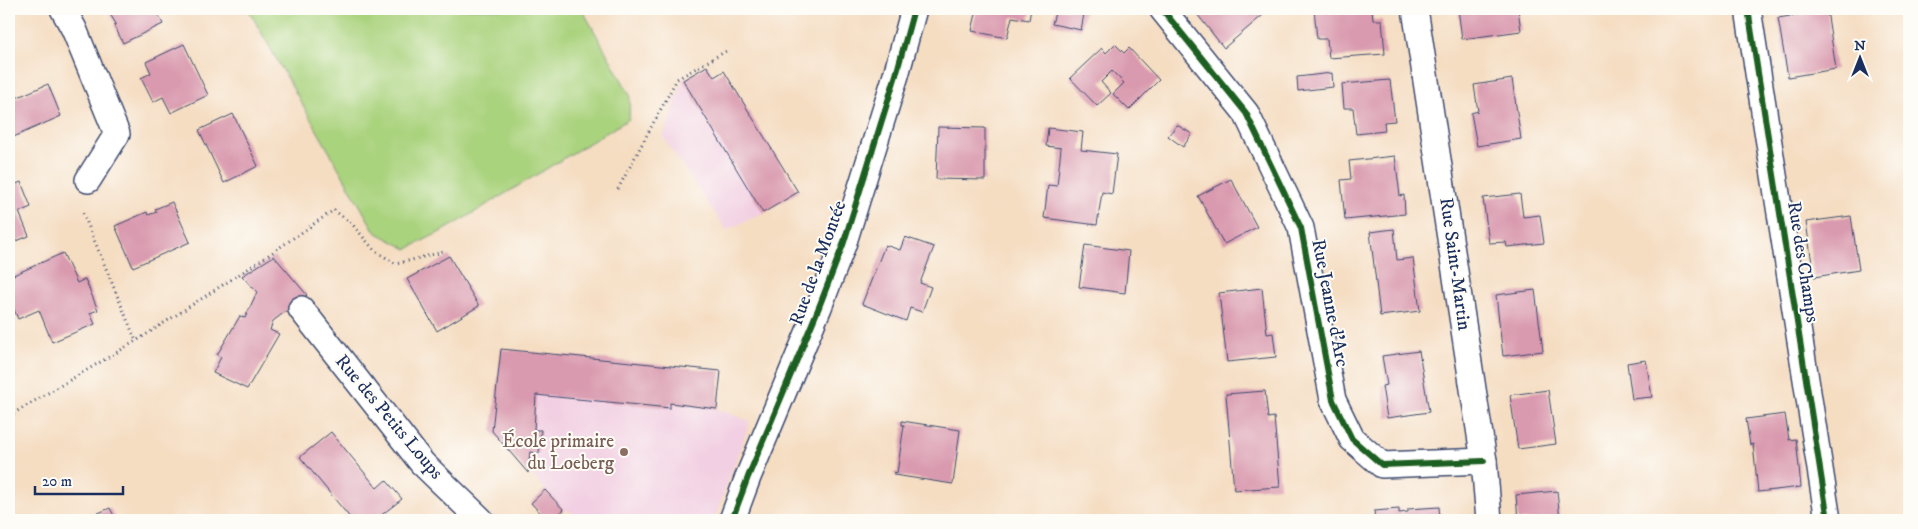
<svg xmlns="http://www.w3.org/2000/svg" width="1918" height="529" font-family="'IM FELL DW Pica',serif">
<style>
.built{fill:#f2cfe2}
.green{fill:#aad37e;stroke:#62816e}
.building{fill:#d999ae}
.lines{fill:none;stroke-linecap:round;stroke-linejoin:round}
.street-casing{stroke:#3c496d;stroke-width:28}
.path{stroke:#3c496d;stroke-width:3;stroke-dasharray:1 4;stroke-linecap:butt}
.street{stroke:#fff;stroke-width:25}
.cycleway-casing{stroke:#fdfcf7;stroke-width:9}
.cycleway{stroke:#1b5e20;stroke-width:6}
.education-dot{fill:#8d6e63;stroke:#fdfcf7;stroke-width:2}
.labels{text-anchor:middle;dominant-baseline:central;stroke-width:4;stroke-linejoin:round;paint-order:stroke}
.street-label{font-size:19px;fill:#1b2f5e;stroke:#fdfcf7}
.education-label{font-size:19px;fill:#785e54;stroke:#fdfcf7;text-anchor:end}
</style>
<rect width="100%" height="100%" fill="#fdfcf7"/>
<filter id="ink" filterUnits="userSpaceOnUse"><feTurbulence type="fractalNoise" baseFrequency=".02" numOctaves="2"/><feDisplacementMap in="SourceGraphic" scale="10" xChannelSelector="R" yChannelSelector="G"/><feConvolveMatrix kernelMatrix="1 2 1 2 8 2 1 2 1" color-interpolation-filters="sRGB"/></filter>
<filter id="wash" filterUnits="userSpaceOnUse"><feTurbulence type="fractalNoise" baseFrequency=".0096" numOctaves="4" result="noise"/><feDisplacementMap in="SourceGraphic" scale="20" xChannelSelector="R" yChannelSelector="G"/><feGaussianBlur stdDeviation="1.12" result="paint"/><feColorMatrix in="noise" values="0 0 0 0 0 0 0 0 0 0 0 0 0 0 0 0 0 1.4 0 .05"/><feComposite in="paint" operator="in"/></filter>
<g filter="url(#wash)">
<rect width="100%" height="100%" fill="#f5ddc2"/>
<!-- built -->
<g class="built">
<path d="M707,66L715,76L724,71L798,192L763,213L726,230L663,137L683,80Z"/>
<path d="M501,349L721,371L717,409L750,421L714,520H597L564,510L492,431Z"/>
</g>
<!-- green -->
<path class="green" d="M248,9H582L630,95L629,119L450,227L407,249L375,232Z"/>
<g id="blocks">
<!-- building -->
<g class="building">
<path d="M107,9H155L163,24L123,43L114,25L116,24Z"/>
<path d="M977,9H1031L1029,20L1012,17L1007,38L972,31Z"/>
<path d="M1056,9H1085L1081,30L1052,24Z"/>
<path d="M1193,9H1257L1263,15L1224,48Z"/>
<path d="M1314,9H1372L1373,20H1382L1385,54L1329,58L1327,39H1317Z"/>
<path d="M1458,9H1518L1521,31L1462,39Z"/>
<path d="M1827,10L1836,69L1788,77L1778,18Z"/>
<path d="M184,44L208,95L171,113L163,97L153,102L141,78L151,73L146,62Z"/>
<path d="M1115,44L1124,53L1129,48L1159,80L1129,110L1113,94L1124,83L1112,71L1101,82L1111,93L1097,106L1070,78L1102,48L1106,53Z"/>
<path d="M707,66L714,77L724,71L798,192L763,213L683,80Z"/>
<path d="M1332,73L1333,87L1298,91L1297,77Z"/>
<path d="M1512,79L1521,139L1477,146L1471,113L1478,111L1474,85Z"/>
<path d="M1390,80L1395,121L1384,122L1385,131L1356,134L1353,108H1344L1342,84Z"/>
<path d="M48,84L61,116L9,139V101Z"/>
<path d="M233,114L258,166L224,183L199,130Z"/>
<path d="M1177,125L1192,134L1183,147L1168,136Z"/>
<path d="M938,127L985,128V180L936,179Z"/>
<path d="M1048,128L1083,132L1081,150L1117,154L1112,194L1102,192L1097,225L1044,218L1048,185L1057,186L1061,148L1046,146Z"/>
<path d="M1395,156L1400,196L1404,195L1405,214L1345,220L1341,180L1351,179L1349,161Z"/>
<path d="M1231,179L1257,227L1224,244L1198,196Z"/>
<path d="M21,182L31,207L19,212L29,236L9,244V187Z"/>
<path d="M1520,194L1523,217L1540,215L1544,243L1507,247L1506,242L1489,243L1483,198Z"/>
<path d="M172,202L190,242L133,267L115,226L147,212L148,215L157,212L155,209Z"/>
<path d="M1851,216L1859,270L1814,277L1806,222Z"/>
<path d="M1394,229L1397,260L1413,258L1420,311L1380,316L1370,232Z"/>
<path d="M905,237L934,247L920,283L931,287L922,312L910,308L906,321L862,304L885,245L900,250Z"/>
<path d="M1085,245L1129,251L1125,293L1079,287Z"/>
<path d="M63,253L77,283L85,279L98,310L90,313L95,324L52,342L39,310L18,319L9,297V277Z"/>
<path d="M274,256L307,295L273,321L270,330L279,334L247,389L213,373L221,357L217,355L240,316L245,318L257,292L242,276Z"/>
<path d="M449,256L479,306L437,331L407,279Z"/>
<path d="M1262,288L1267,334L1273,333L1276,357L1227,362L1219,293Z"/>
<path d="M1535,290L1543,351L1503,356L1496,295Z"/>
<path d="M501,349L721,371L717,409L670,403V408L536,395L534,430H541L539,453L530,452L528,473L492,431Z"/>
<path d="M1419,351L1429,412L1387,418L1382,386L1387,385L1382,356Z"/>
<path d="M1646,360L1652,397L1632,399L1627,363Z"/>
<path d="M1548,390L1556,444L1518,449L1510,395Z"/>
<path d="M1265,391L1268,418L1274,417L1280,487L1234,490L1226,394Z"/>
<path d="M1785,414L1789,440L1796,439L1801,487L1758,492L1753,444L1750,445L1746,419Z"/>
<path d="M902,421L960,430L953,484L894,475V472L897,473L904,425H902Z"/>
<path d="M331,432L377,488L386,480L402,499L375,520H352L300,457Z"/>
<path d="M545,490L564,510L551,520H547L531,503Z"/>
<path d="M1557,491L1560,520H1518L1516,495Z"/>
<path d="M1439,507L1440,520H1375L1374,511L1399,509V513L1408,512V509Z"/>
<path d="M110,508L116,520H82Z"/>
</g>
</g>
</g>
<g filter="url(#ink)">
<use href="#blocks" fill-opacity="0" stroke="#3c496d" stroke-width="1"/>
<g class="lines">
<!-- street casing -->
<g class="street-casing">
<g id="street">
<path d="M63,9L74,29L117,134L88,180"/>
<path d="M1162,9L1246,113L1301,228L1333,400L1352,439L1382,465L1484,461"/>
<path d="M1415,9L1484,461L1489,520"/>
<path d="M1748,9L1828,520"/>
<path d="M301,309L422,463L481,520"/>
<path d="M732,520L748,477L819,307L843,245L896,75L914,9"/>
</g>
</g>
<!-- path -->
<g class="path">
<path d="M618,189L677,79L728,50"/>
<path d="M83,213L136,341"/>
<path d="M9,416L136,341L263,259L334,210L353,225L374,250L396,264L443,252"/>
</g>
<!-- street -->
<use href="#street" class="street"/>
<!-- cycleway casing -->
<g class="cycleway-casing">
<g id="cycleway">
<path d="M1162,9L1246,113L1301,228L1333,400L1352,439L1382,465L1484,461"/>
<path d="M1748,9L1828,520"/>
<path d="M732,520L748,477L819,307L843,245L896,75L914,9"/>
</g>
</g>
<!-- cycleway -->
<use href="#cycleway" class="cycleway"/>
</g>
</g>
<!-- markers -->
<circle class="education-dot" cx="624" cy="452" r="5"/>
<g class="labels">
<!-- street labels -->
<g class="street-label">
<text transform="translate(1803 262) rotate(81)">Rue des Champs</text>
<text transform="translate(818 263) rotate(-70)">Rue de la Montée</text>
<text transform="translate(1455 264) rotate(82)">Rue Saint-Martin</text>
<text transform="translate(1330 303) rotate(79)">Rue Jeanne d'Arc</text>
<text transform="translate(389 417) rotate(50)">Rue des Petits Loups</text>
</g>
<!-- education labels -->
<g class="education-label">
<text x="614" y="441">École primaire<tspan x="614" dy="22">du Loeberg</tspan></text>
</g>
</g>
<!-- margin -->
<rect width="1918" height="529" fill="none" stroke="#fdfcf7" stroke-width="30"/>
<!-- north arrow -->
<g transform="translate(1860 58)" stroke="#fdfcf7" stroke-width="4" paint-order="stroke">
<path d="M0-4L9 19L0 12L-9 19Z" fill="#1b2f5e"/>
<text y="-8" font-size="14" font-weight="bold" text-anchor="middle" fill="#1b2f5e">N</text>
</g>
<!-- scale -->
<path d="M35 486v8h88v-8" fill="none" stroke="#1b2f5e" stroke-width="2.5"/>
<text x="42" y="486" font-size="15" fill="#1b2f5e" stroke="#fdfcf7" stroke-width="4" paint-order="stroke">20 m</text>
</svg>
